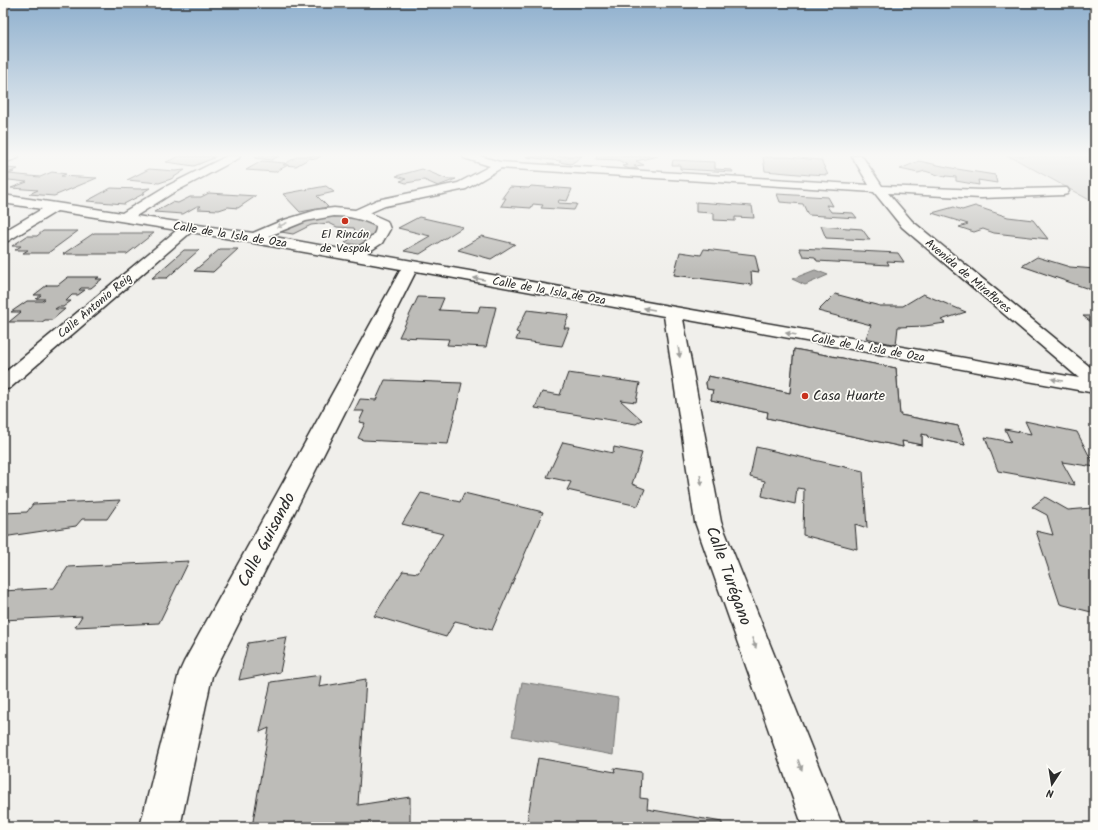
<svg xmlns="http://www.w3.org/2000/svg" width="1098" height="830" font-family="Kalam,sans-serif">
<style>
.green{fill:#d3d2cf;stroke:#7f7e7d}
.water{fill:#aaa9a7;stroke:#777775}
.building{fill:#bdbcb8;stroke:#2b2b2b;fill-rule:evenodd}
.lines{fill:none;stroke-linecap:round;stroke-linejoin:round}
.minor-casing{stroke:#2b2b2b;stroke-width:3}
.minor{fill:#fdfcf7;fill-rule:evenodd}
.oneway{fill:#9e9e9b}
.poi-dot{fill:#c8321e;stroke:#fdfcf7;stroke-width:1.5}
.labels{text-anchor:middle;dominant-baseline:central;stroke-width:3.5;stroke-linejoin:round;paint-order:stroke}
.far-poi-label{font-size:12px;fill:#2b2b2b;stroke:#fdfcf7}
.far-street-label{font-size:12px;fill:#2b2b2b;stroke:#fdfcf7}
.poi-label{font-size:14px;fill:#2b2b2b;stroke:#fdfcf7;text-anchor:start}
.near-street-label{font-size:17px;fill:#2b2b2b;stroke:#fdfcf7}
</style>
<rect width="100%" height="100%" fill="#f0efeb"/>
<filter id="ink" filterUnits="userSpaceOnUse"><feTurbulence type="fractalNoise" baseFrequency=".025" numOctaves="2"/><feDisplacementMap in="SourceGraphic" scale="8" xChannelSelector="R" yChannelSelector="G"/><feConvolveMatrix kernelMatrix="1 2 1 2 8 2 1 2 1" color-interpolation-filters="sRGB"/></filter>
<g filter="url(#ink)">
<!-- green -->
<path class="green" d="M1006,156H1095V203L1015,159Z"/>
<!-- water -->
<g class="water">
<path d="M815,270L828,275L805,285L792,279Z"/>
<path d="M522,682L618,698L613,755L512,736Z"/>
</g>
<!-- building -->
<g class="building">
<path d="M180,156H216L211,158H214L194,166L166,162Z"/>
<path d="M259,156H279L272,160L255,158Z"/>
<path d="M298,156H321L316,159L310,158L296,166L283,165Z"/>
<path d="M527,156H582L571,164L559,162L561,161L526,157Z"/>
<path d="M597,156H658L636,161L644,165L634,166L638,168L630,169L622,166L628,165L618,160L596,159Z"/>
<path d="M763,157H787L821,160L828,175L809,174L810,175L765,171Z"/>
<path d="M673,160L715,162V169L732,170L733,172L680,169V165H672Z"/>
<path d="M262,161L285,163L283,165H288L275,172L246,170Z"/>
<path d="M919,161L957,169L995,175L997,183L978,180L979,185L956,181V177L946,176L945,177L925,171L918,173L900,169Z"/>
<path d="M3,167L7,168L18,169L10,172H14L3,177Z"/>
<path d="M149,169L175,171L185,170L171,179L159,183L127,180Z"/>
<path d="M422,169L447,179H456L438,186L424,180L406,183L400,181L406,179L396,176Z"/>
<path d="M52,172L66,174L61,176L97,178L54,196L29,194L38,190L11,188L27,182L9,180L3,183V177L9,174L40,177Z"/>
<path d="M326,186L334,192L317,196L328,207L300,212L283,194Z"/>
<path d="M531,186L572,189L567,201L559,200L558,203L577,204L574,210L541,208L543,205L533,204L531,208L501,206L506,198H502L510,187L529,188Z"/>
<path d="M111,188L140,189L150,188L142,193H145L124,204L87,201Z"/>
<path d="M209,193L256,196L238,208L228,207L219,210L197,209L201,206H197L183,214L154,212L172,202L178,203L190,197H201Z"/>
<path d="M777,194L828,197L833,206L826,205L831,212L853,213L857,218L808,215L803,204L780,202Z"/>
<path d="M696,202L752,206L754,218L735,217V221L714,220V213L696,212Z"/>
<path d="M975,206L1008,217L1033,220L1048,239L994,233L983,229L974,232L959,227L968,224L932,213L954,207L962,210Z"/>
<path d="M348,215L372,223L377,227L373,240L364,246L345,243L356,234L354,228L337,227L329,223L311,225L293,234L275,231L317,216Z"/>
<path d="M419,217L463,227L420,254L404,251L430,236L398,228Z"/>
<path d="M821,226L862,229L870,240L826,238Z"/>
<path d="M43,231H78L48,253H23L28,250H15L21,246H12L27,236H37Z"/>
<path d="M94,233H154L127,254H63Z"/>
<path d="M482,236L515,244L491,259L458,250Z"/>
<path d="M799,248L898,253L904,262L887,261L889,265L817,261L815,257L803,256Z"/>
<path d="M220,249H238L213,272L194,271Z"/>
<path d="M704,249L755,255L759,272L751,271L752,285L674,275L680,252L701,255Z"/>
<path d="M184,250H199L167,278H152Z"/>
<path d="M1037,257L1070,267L1095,269V293L1089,289L1022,266Z"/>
<path d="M68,277H99L96,279H102L91,288H81L79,290H85L78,295H72L66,301H71L63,307H58L55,309H65L52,320H45L42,322H9L21,312H11L27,301H42L45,299H36L41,295H34L47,285H58Z"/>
<path d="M835,294L880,306H903L923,294L966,312L941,320L945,323L925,326L898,327L896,345L866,338L871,325L818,311Z"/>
<path d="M418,297L444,298L439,310L478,312L480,306L496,307L486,347L447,345L449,339L399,337Z"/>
<path d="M527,310L569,315L564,328H569L562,346L516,340L519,333L516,332Z"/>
<path d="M1083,316H1095V325Z"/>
<path d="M794,349L896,368L900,415L958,426L965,445L928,437L927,435L922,434V445L902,441L903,447L767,418L768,412L711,400L713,390L707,389L706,383L708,376L790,393ZM817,368L870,379L872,410L815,398Z"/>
<path d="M794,349L896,368L900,415L958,426L965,445L928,437L927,435L922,434V445L902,441L903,447L767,418L768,412L711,400L713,390L707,389L706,383L708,376L790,393Z"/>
<path d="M568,373L640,383L636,402L620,400L642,420L636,424L535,408L542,392L560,395Z"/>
<path d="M385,380L462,383L448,444L363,440L358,438L365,423L359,422L364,411H354L360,399L376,400Z"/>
<path d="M1025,421L1077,432L1095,467L1062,462L1075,485L998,471L985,437L1011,442L1005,429L1031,434Z"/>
<path d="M563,442L613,453L614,447L642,453L632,484L645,489L638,506L567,490L571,482L547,477Z"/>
<path d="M756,447L863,471L867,528L855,524L857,549L803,535L804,489L797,488L795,504L762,496L765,481L750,477Z"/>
<path d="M421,493L460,502L464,493L543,512L492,630L455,621L446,637L374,616L403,571L418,573L443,534L402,524Z"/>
<path d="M1045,497L1068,510L1092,508L1095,511V613L1060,604L1036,531L1053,535L1047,515L1032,507Z"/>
<path d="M120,500L107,519H82L76,526L3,537V513L27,512L33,504Z"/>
<path d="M189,561L159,623L75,627L82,616L3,620V591L54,588L68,567Z"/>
<path d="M287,637L280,672L239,680L248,643Z"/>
<path d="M321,675L319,687L366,679L358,805L410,797V827H252L269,728L260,732L271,682Z"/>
<path d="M538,758L615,772L614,768L641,772L640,798L648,799L647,809L722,822V827H526Z"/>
</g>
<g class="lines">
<!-- minor casing -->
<g class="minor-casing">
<g id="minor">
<path d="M3,156H19L18,158L3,163Z"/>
<path d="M227,156H240L239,158L171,194L136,216L253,233L281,221L317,210L334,208L355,210L377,200L458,183L490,166L464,158L463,156H480L500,162L869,185L852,156H862L882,186L981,190L1067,188L1069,191L1067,194L1063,195L981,198L888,193L912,221L1095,371V393L683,319L721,522L843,827H803L695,522L664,316L416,271L212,676L180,827H140L179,673L184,662L401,269L191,232L10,388L3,390V374L177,230L57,211L8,241L3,242V232L42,209L3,203V195L122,213L163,188ZM501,168L874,192L902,227L1079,378L367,253L382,243L390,229L387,221L369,213L385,206L466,189ZM334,216C350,216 361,219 376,226C377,238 360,245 352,251L269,236L306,221Z"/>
</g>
</g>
<!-- minor -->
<use href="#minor" class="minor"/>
</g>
<!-- one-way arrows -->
<defs><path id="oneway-solid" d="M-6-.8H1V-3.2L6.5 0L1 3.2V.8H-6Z"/></defs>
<g class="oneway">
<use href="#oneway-solid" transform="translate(282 225) rotate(155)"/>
<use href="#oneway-solid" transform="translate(479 279) rotate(-170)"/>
<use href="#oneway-solid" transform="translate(649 309) rotate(-170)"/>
<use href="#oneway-solid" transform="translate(791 334) rotate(-170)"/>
<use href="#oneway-solid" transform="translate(679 352) rotate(81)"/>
<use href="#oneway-solid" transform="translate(1057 380) rotate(-170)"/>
<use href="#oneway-solid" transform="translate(701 480) rotate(81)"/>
<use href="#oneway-solid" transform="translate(754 643) rotate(69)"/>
<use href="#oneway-solid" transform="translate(800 765) rotate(69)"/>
</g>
</g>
<!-- sky -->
<linearGradient id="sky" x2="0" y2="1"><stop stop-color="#8fb0ce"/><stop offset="0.57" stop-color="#f8f8f6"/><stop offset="1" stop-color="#f8f8f6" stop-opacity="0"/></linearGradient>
<rect width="1098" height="272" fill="url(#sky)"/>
<!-- markers -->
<g class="poi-dot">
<circle cx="345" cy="221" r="4"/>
<circle cx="805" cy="396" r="4"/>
</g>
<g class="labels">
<!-- far-poi labels -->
<g class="far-poi-label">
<text x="345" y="234">El Rincón<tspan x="345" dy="14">de Vespok</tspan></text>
</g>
<!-- far-street labels -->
<g class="far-street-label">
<text transform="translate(230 235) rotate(9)">Calle de la Isla de Oza</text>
<text transform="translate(968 276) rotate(40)">Avenida de Miraflores</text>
<text transform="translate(549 291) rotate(10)">Calle de la Isla de Oza</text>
<text transform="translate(95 306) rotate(-40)">Calle Antonio Reig</text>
<text transform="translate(868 348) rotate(10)">Calle de la Isla de Oza</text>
</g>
<!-- poi labels -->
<g class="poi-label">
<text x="813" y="396">Casa Huarte</text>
</g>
<!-- near-street labels -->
<g class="near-street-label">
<text transform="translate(267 540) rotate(-62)">Calle Guisando</text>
<text transform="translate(728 576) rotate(70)">Calle Turégano</text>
</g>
</g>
<!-- margin -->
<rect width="1098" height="830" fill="none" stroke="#fdfcf7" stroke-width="16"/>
<rect x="8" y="8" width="1082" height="814" fill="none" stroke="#2b2b2b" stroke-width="1.5" filter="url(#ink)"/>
<!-- north arrow -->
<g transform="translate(1052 784) rotate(192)" stroke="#fdfcf7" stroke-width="3" paint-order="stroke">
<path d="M0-3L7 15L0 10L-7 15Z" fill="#2b2b2b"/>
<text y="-6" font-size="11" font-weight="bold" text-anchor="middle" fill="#2b2b2b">N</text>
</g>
</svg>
